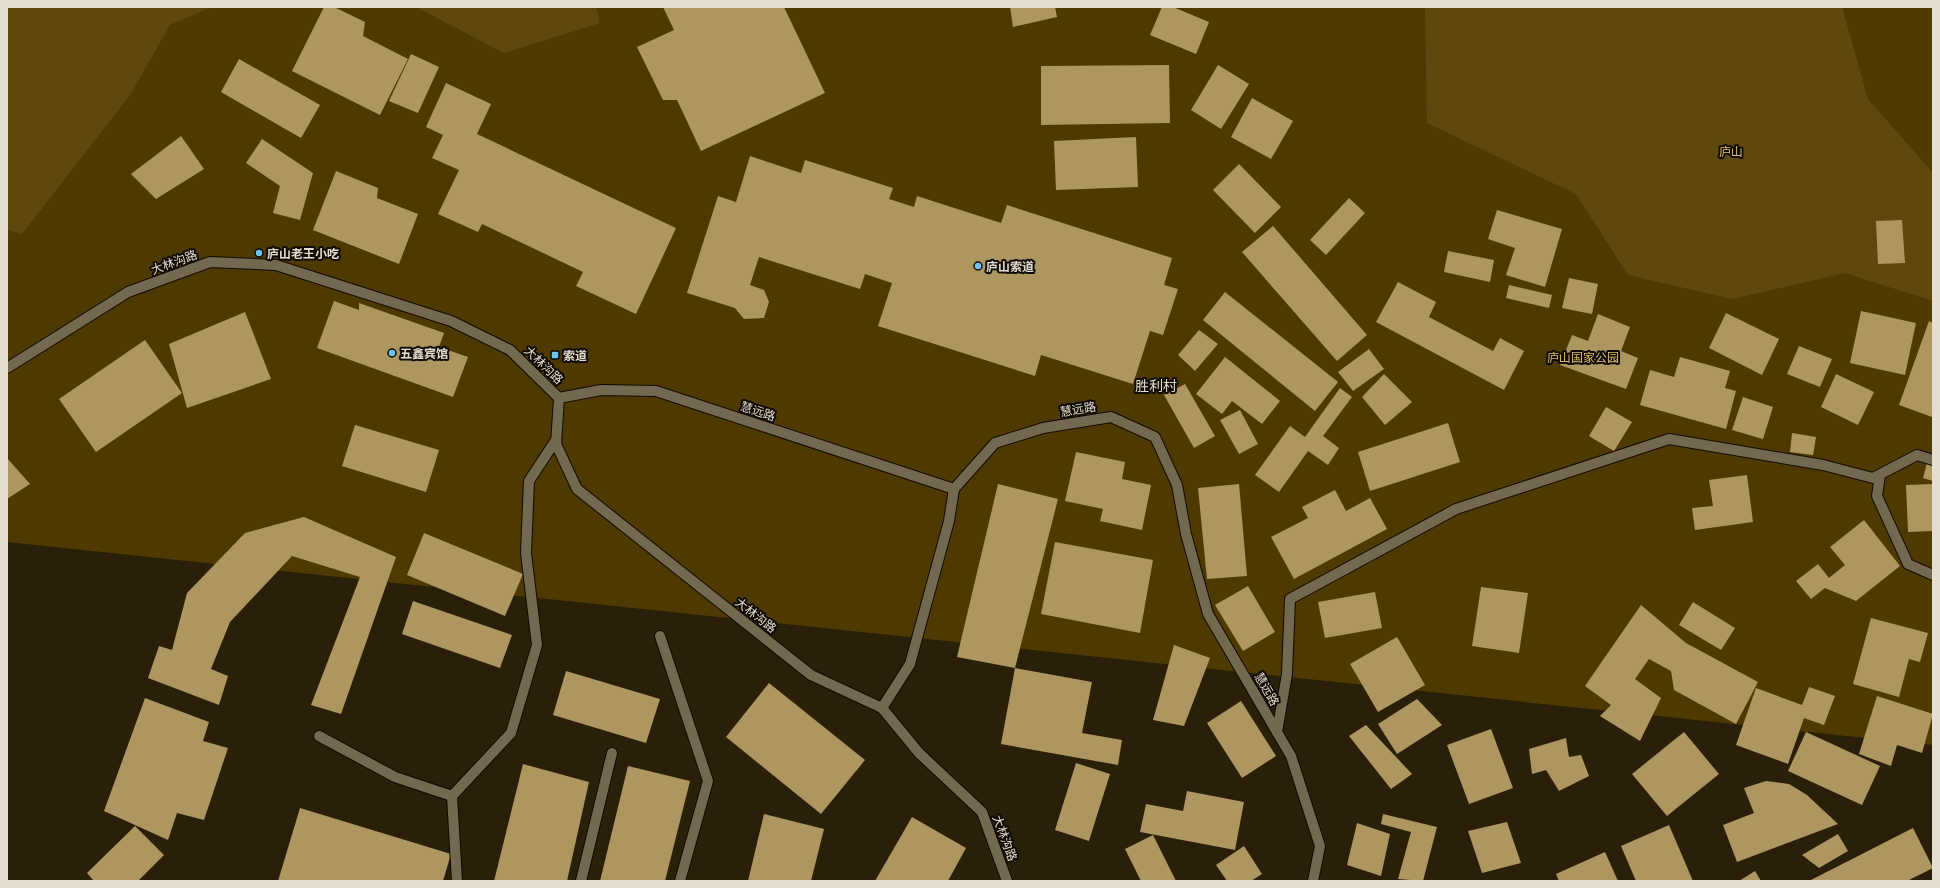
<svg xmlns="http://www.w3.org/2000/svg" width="1940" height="888" font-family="Montserrat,'Noto Sans SC',sans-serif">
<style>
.green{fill:#4e3a00}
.forest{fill:#5e480e}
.building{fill:#ae9660}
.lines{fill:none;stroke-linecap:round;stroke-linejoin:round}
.minor-casing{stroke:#120900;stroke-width:12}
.minor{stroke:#736950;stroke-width:10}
.poi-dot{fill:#6fc2f4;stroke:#0f0a03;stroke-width:1.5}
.labels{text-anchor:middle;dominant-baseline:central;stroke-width:4;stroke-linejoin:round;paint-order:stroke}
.park-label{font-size:12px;fill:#dfbd6c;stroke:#0f0a03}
.poi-label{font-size:12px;font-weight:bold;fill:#e4ded0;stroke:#0f0a03;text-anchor:start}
.street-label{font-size:12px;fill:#e4ded0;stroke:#0f0a03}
.quarter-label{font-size:14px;fill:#e4ded0;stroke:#0f0a03}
</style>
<rect width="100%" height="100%" fill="#2a200a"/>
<!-- green -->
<path class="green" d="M7,7H1933V745L7,542Z"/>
<!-- forest -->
<g class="forest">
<path d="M7,7H211L170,25L130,95L22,234L7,230Z"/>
<path d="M416,7H596L600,23L504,53Z"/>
<path d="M1425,7H1842L1868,99L1933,173V301L1845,273L1732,299L1628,275L1576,194L1427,123Z"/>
</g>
<!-- building -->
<g class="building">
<path d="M324,7H334L365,22L363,36L408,59L380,115L292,71Z"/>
<path d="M663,7H784L825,93L701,151L677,100H663L637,47L674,30Z"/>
<path d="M1010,7H1055L1057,17L1013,27Z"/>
<path d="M1162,7H1173L1209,22L1196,54L1150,35Z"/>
<path d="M411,54L439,67L418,113L389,101Z"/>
<path d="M239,59L320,105L301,138L221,92Z"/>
<path d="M1169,65L1170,123L1041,125V66Z"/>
<path d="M1218,65L1249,84L1221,129L1191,110Z"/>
<path d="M446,83L491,104L477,134L676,228L636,314L576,286L583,272L482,224L478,232L438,214L459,170L432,158L443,135L426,127Z"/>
<path d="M1252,98L1293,121L1271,159L1231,137Z"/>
<path d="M181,136L204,169L156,199L131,174Z"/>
<path d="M1136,137L1138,187L1056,190L1054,141Z"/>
<path d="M262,139L313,173L300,220L273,213L280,186L246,163Z"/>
<path d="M750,156L801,173L805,160L893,188L889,199L914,207L917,196L1001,223L1007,205L1172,258L1164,285L1178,289L1163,335L1150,331L1133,384L1041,355L1035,376L878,326L892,283L865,274L860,289L759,257L750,285L764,290L769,302L764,318L744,319L735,308L687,293L718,196L736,202Z"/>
<path d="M1239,164L1281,207L1255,233L1213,190Z"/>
<path d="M336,171L378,188L377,198L418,214L399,264L313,230Z"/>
<path d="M1349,198L1365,213L1326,255L1310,240Z"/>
<path d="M1497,210L1562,229L1545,287L1506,275L1515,248L1488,239Z"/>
<path d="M1902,220L1905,263L1878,264L1876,221Z"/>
<path d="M1273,226L1367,335L1337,361L1242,252Z"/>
<path d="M1448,251L1494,260L1490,282L1444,272Z"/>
<path d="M1569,278L1598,284L1592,314L1562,308Z"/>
<path d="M1398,282L1436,302L1429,317L1493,351L1500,338L1524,351L1504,390L1376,322Z"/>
<path d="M1509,285L1552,295L1549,308L1506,298Z"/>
<path d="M1225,292L1338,382L1315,411L1203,320Z"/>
<path d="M334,301L359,310V303L444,333L439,347L468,357L453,397L317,348Z"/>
<path d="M1861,311L1916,323L1905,375L1850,363Z"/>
<path d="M245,312L271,379L187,408L169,344Z"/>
<path d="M1726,313L1779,339L1762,375L1709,348Z"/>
<path d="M1598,314L1630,327L1621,351L1638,358L1626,389L1560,365L1572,335L1588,341Z"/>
<path d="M1929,321L1933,323L1932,417L1899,405Z"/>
<path d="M1199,330L1218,344L1195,371L1178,355Z"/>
<path d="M145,340L182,393L96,452L59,399Z"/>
<path d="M1799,346L1832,359L1820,387L1787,374Z"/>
<path d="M1369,349L1384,369L1353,391L1338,372Z"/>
<path d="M1225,357L1280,401L1262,424L1232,401L1222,414L1196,394Z"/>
<path d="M1680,357L1730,371L1725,388L1736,391L1726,429L1640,405L1650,370L1674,377Z"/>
<path d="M1384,374L1412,402L1385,425L1362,397Z"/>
<path d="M1836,374L1874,392L1858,425L1821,407Z"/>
<path d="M1185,384L1215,436L1194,448L1164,395Z"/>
<path d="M1340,388L1352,397L1323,436L1339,448L1328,465L1308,451L1279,492L1255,475L1290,426L1305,437Z"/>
<path d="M1743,397L1773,407L1763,439L1732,430Z"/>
<path d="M1606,407L1632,422L1614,451L1589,436Z"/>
<path d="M1240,410L1258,444L1239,454L1220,420Z"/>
<path d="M1448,423L1460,462L1370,491L1358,452Z"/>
<path d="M355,425L439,450L426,492L342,466Z"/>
<path d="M1792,433L1816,437L1813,455L1790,452Z"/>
<path d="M1076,452L1125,462L1122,479L1151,485L1142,530L1100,521L1103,509L1065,501Z"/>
<path d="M7,458L30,484L7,499Z"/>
<path d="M1927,463L1933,465V481L1923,478Z"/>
<path d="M1747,475L1753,522L1695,530L1692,508L1713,506L1709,480Z"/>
<path d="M998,484L1058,499L1015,668L957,657Z"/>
<path d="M1239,484L1247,576L1207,579L1198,488Z"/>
<path d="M1933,484V531L1908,532L1906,485Z"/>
<path d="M1335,490L1346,511L1370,498L1387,529L1294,579L1271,537L1308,518L1302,507Z"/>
<path d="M304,517L396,557L341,714L311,705L360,577L292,556L230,622L211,669L228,676L219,705L148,678L159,646L172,650L187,593L245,533Z"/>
<path d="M1864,520L1900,566L1856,601L1825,588L1811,599L1796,581L1818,564L1829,578L1845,565L1830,547Z"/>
<path d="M424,533L523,574L505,616L407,575Z"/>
<path d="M1055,542L1153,560L1140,633L1041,614Z"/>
<path d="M1248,586L1275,632L1243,651L1215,605Z"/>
<path d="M1481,587L1528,593L1519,653L1472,646Z"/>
<path d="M1375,592L1382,628L1325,638L1318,602Z"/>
<path d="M413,601L512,635L500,668L402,634Z"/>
<path d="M1693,602L1735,628L1721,650L1679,625Z"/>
<path d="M1641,605L1686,643L1758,682L1736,724L1674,690L1671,671L1649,659L1635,679L1661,698L1640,741L1600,716L1611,705L1585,686Z"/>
<path d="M1871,618L1928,633L1920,662L1909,659L1899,697L1853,684Z"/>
<path d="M1397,637L1425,685L1378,712L1350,664Z"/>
<path d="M1174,645L1210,658L1184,726L1153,720Z"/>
<path d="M1015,668L1092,682L1082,733L1122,740L1118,765L1001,744Z"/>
<path d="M566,671L660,699L646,743L553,715Z"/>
<path d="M769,683L865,760L821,814L726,737Z"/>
<path d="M1809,687L1835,696L1824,725L1804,718L1788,764L1736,745L1756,688L1802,705Z"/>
<path d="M1877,696L1933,714L1922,753L1897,745L1891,766L1859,754Z"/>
<path d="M145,698L209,722L203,741L228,748L204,820L177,813L168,840L104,811Z"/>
<path d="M1417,699L1442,725L1397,754L1378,724Z"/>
<path d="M1241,701L1276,756L1242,778L1207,723Z"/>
<path d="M1366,725L1412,774L1391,789L1349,736Z"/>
<path d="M1491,729L1513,788L1469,804L1447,745Z"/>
<path d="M1684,732L1719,774L1667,816L1632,774Z"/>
<path d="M1806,732L1880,766L1862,805L1788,771Z"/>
<path d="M1566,738L1569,757L1581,755L1589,776L1559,791L1546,770L1532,774L1529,749Z"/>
<path d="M1076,763L1110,774L1089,841L1055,830Z"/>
<path d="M523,764L589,782L567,881H494Z"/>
<path d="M628,766L690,781L665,881H600Z"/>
<path d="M1766,781L1789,784L1807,795L1838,824L1737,862L1723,825L1754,813L1744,788Z"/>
<path d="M1187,791L1244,802L1235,850L1140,832L1146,804L1183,811Z"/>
<path d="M300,808L451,854L443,881H278Z"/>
<path d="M764,814L824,829L811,881H748Z"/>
<path d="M1383,814L1437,827L1423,881L1398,879L1411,832L1381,824Z"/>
<path d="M912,817L966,848L948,881H875Z"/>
<path d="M1507,822L1521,863L1482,873L1468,831Z"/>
<path d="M1357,823L1390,834L1381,876L1347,865Z"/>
<path d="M1669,825L1693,881H1636L1621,846Z"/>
<path d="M135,826L164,855L138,881H94L87,873Z"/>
<path d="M1913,828L1933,868L1907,881H1809Z"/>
<path d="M1838,834L1848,851L1819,868L1802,855Z"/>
<path d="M1153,835L1176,881H1141L1125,849Z"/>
<path d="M1244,846L1262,874L1251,881H1227L1216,865Z"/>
<path d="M1605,852L1618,881H1559L1556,874Z"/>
<path d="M1755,871L1761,881H1739Z"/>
</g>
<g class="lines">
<!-- minor casing -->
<g class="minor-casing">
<g id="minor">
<path d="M7,368L128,292L210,262L276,265L451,321L510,350L559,398L556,444L577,489L811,675L882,708L919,753L982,812L1007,881"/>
<path d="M559,398L601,390L656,391L954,489L995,443L1043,428L1111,417L1155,437L1177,485L1186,534L1208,614L1291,756L1320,846L1313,881"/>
<path d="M1880,475L1877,496L1908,564L1933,575"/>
<path d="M660,636L708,781L680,881"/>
<path d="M882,708L910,664L949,521L954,489"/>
<path d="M1277,732L1287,674L1290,599L1456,509L1669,439L1823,465L1873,478L1917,455L1933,460"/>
<path d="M319,736L395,777L452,796"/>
<path d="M457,881L452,796L511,733L537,645L526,553L529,481L556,440"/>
<path d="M581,881L612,753"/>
</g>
</g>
<!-- minor -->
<use href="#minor" class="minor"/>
</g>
<!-- markers -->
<g class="poi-dot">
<circle cx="259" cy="253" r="4"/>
<circle cx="978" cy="266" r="4"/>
<circle cx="392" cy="353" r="4"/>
<rect x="551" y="351" width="8" height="8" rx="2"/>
</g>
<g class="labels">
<!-- park labels -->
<g class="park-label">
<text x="1731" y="151">庐山</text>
<text x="1583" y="357">庐山国家公园</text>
</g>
<!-- poi labels -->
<g class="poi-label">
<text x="267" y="253">庐山老王小吃</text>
<text x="986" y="266">庐山索道</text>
<text x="400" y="353">五鑫宾馆</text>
<text x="563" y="355">索道</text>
</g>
<!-- street labels -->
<g class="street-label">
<text transform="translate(174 262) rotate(-20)">大林沟路</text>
<text transform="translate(544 365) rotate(44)">大林沟路</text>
<text transform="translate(1078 409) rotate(-10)">慧远路</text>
<text transform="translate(758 411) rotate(18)">慧远路</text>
<text transform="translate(756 615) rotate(38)">大林沟路</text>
<text transform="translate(1267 689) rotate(60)">慧远路</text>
<text transform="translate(1005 838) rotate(70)">大林沟路</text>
</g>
<!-- quarter labels -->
<g class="quarter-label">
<text x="1156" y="386">胜利村</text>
</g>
</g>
<!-- border -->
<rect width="1940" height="888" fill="none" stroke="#e4ded0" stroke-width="16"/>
</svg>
